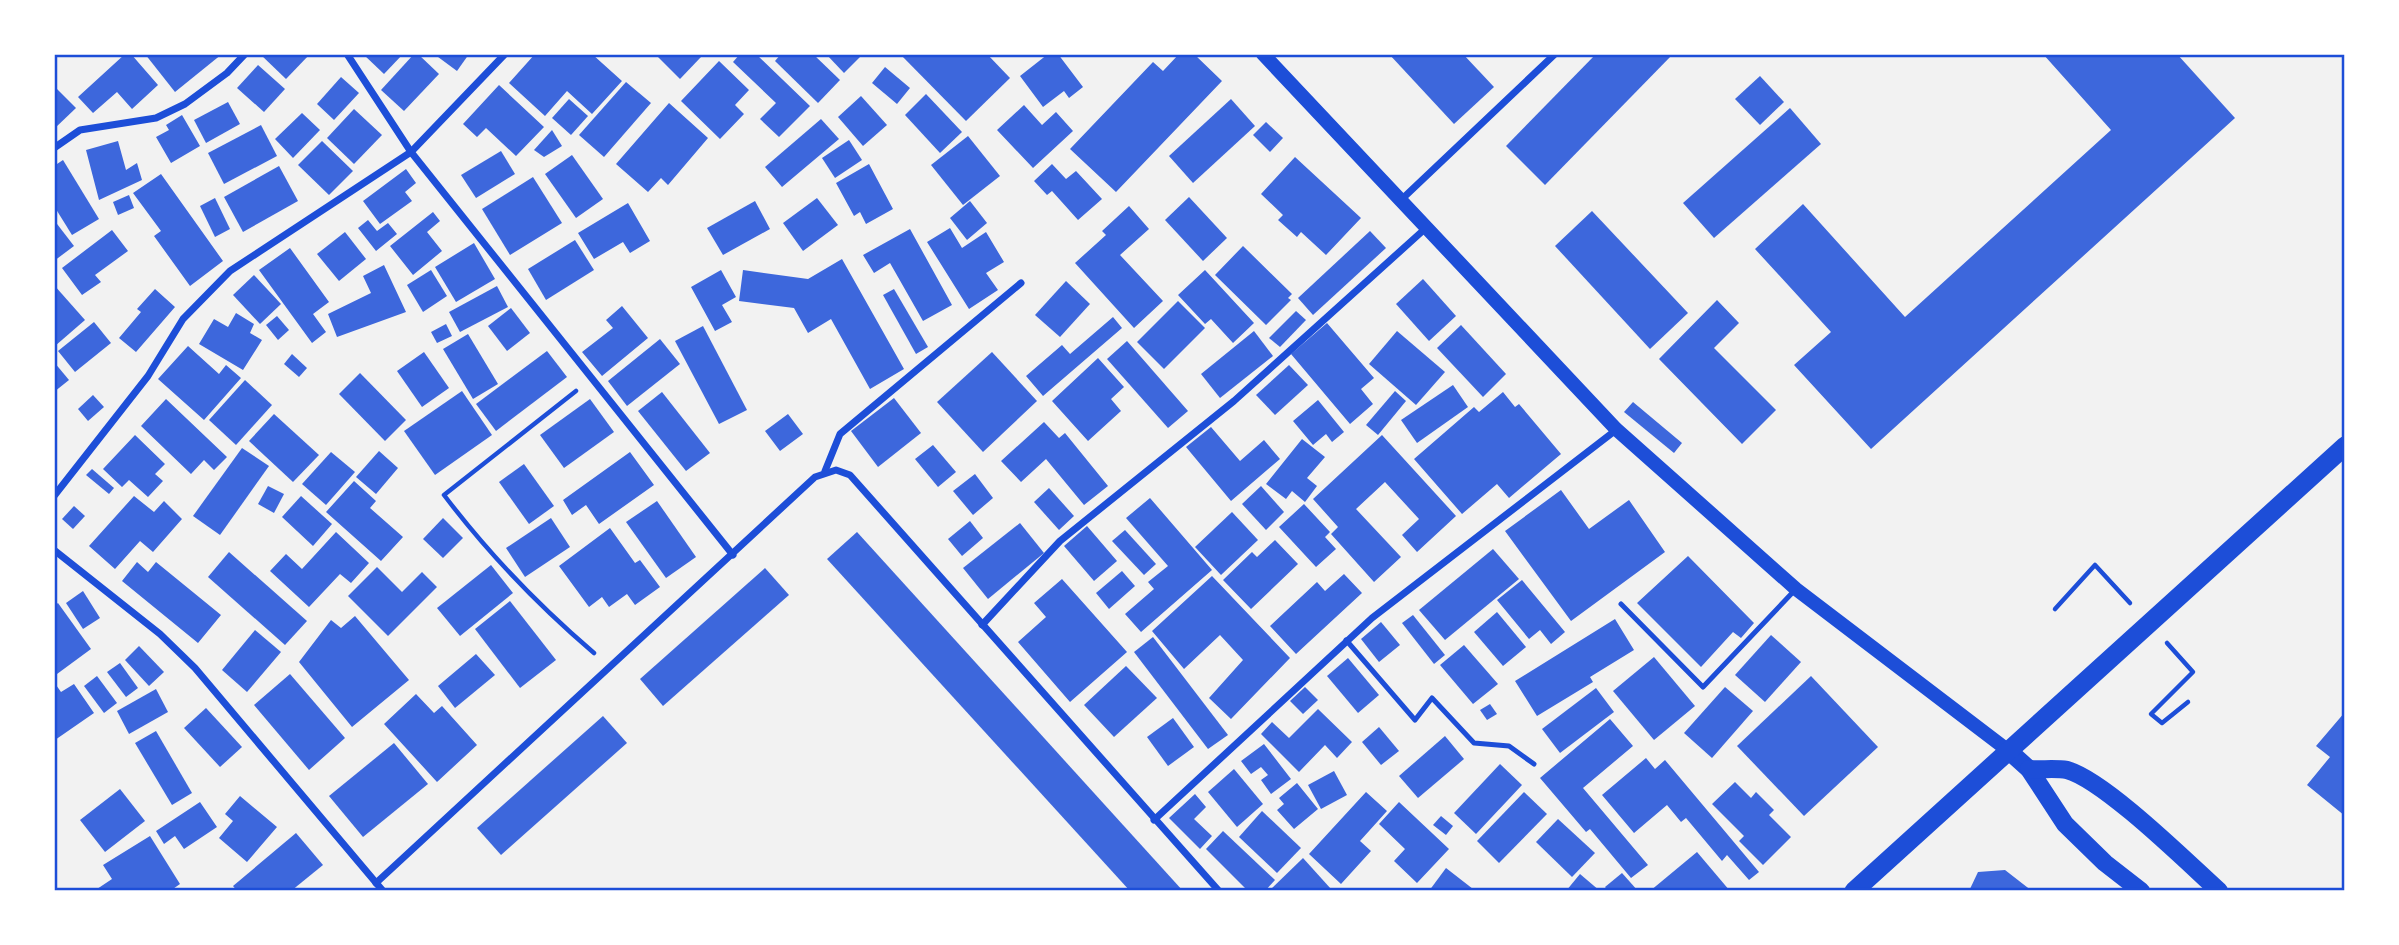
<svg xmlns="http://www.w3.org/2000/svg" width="2399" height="945" font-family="Poppins,sans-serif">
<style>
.building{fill:#3d67dc}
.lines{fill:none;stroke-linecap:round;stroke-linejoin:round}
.path{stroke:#1d4ed8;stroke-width:4.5}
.service{stroke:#1d4ed8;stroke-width:5}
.minor{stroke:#1d4ed8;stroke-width:7}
.secondary{stroke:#1d4ed8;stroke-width:14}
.primary{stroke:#1d4ed8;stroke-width:18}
.trunk{stroke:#1d4ed8;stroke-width:19}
.neatline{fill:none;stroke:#1d4ed8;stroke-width:2.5}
</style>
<rect width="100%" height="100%" fill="#f2f2f2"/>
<!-- building -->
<g class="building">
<path d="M125,54H131L158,85L132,109L117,92L93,113L78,97Z"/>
<path d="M145,54H222L175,92Z"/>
<path d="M260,54H310L286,79Z"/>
<path d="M363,54H403L384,74Z"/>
<path d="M414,54H418L439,74L404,111L381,90Z"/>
<path d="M434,54H469L457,71Z"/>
<path d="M535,54H592L622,81L592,114L567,91L545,116L509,83Z"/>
<path d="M655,54H698L701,57L680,79Z"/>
<path d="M740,54H756L810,106L779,137L760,119L776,103L733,62Z"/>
<path d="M781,54H813L840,80L818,103L775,61Z"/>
<path d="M826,54H863L844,73Z"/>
<path d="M900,54H987L1010,78L966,121Z"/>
<path d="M1048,54H1058L1083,87L1069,98L1064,91L1043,107L1020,76Z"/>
<path d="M1179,54H1194L1222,81L1116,192L1070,149L1153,62L1163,71Z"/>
<path d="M1389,54H1463L1494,87L1454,124Z"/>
<path d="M1596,54H1673L1545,185L1506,146Z"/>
<path d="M2043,54H2177L2235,118L1871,449L1794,365L1831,332L1755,249L1803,204L1905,317L2111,130Z"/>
<path d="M719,61L749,90L735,105L744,114L720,139L681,101Z"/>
<path d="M258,65L285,89L264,112L237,88Z"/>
<path d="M885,67L910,88L897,104L872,83Z"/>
<path d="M1760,76L1784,102L1760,125L1735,99Z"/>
<path d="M341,77L359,93L334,120L317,104Z"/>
<path d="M626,82L651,103L604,157L579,135Z"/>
<path d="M499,85L544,127L516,156L486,128L477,137L463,124Z"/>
<path d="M54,86L76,108L54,129Z"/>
<path d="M926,94L962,132L940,153L905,115Z"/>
<path d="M861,96L887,125L863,146L838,117Z"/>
<path d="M569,99L588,116L571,135L552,118Z"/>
<path d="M1231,99L1255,126L1193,183L1169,156Z"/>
<path d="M228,102L240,124L206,143L194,120Z"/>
<path d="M669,103L708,138L668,185L661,178L648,192L616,164Z"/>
<path d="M1024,105L1042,125L1056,112L1073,131L1033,168L997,130Z"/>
<path d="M1790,108L1821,144L1714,238L1683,203Z"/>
<path d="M354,109L382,135L354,164L327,138Z"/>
<path d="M302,113L320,130L293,158L275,139Z"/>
<path d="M182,115L200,146L171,163L156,137L169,130L166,125Z"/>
<path d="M821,119L839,139L782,187L765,167Z"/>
<path d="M1266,122L1283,138L1270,152L1253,135Z"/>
<path d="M261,125L277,156L224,184L208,153Z"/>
<path d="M552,130L562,146L544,157L534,150Z"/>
<path d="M968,136L1000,176L963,205L931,165Z"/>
<path d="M849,140L862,160L835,178L822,158Z"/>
<path d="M118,141L126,170L137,163L142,180L99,200L86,150Z"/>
<path d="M322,141L353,171L329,195L298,165Z"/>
<path d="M501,151L515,174L476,198L461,175Z"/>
<path d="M572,155L603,199L576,218L545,174Z"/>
<path d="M1295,157L1361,218L1326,255L1301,232L1297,237L1278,220L1283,215L1261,194Z"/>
<path d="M63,160L99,219L72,235L54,206V166Z"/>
<path d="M869,164L893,209L866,224L860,212L854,216L836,183Z"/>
<path d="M1052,164L1066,179L1076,171L1102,199L1078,220L1052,191L1047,195L1034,181Z"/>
<path d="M279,166L298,201L243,232L224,197Z"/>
<path d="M406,169L416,183L405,192L412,201L380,224L363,201Z"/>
<path d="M161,174L223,261L190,286L154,236L161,231L133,193Z"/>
<path d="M533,177L562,223L510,255L482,209Z"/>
<path d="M129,195L134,208L118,215L113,202Z"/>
<path d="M1189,197L1227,238L1203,261L1165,220Z"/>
<path d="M215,198L230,229L215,237L200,206Z"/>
<path d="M817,198L838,225L803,251L783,223Z"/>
<path d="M755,201L770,229L723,255L707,228Z"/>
<path d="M970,201L987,223L967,240L950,218Z"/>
<path d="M628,203L650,241L630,253L623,242L594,259L578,233Z"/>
<path d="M1129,206L1149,229L1120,255L1163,301L1134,328L1075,263L1106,235L1102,231Z"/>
<path d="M1592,211L1688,313L1650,349L1555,246Z"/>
<path d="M433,212L440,221L427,232L442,251L413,275L390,246Z"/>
<path d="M54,220L74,246L54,261Z"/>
<path d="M368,220L377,231L388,223L397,234L376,251L358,228Z"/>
<path d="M950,228L962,248L986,232L1004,262L986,273L998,290L969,309L927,242Z"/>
<path d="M910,229L952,305L923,321L890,263L874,273L863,255Z"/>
<path d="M112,230L128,251L95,275L101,282L82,295L62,268Z"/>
<path d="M1370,231L1386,248L1313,315L1298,298Z"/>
<path d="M345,232L366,259L339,281L317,254Z"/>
<path d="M575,240L594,270L546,300L528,269Z"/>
<path d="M474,243L495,279L456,302L435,267Z"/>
<path d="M1243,246L1292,294L1288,298L1291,300L1266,325L1215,275Z"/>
<path d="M290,248L329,302L313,314L326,332L312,343L259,270Z"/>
<path d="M842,259L904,369L870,389L831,319L808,333L794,308L739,301L743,270L808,279Z"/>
<path d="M384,265L406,312L337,337L328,314L371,293L363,276Z"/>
<path d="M431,270L447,296L423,312L407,285Z"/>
<path d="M721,270L736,297L722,305L732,322L715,331L691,287Z"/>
<path d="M1205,270L1254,323L1233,343L1211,319L1205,324L1178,295Z"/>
<path d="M254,275L281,304L260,324L233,295Z"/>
<path d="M1423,279L1456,316L1429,341L1396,304Z"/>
<path d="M1066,281L1090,304L1060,337L1035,315Z"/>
<path d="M54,285L85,320L55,346L54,344Z"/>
<path d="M497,286L508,307L460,332L449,312Z"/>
<path d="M155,289L175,307L136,352L119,338L141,312L137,309Z"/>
<path d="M894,289L928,347L916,354L883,295Z"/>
<path d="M1717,300L1739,323L1714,348L1776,410L1742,444L1659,359Z"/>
<path d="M1178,301L1205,328L1164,369L1137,342Z"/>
<path d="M622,306L648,338L602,376L582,352L613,328L606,320Z"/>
<path d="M511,308L530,333L507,351L488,326Z"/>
<path d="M1296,311L1306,320L1280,347L1269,338Z"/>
<path d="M236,313L254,324L250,333L262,340L243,370L199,344L214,319L228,327Z"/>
<path d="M277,316L289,330L278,340L266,325Z"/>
<path d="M1113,317L1122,328L1043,396L1026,376L1062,345L1070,354Z"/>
<path d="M94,322L111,343L75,372L58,351Z"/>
<path d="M1327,323L1374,378L1361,389L1373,404L1350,424L1291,354Z"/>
<path d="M446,324L452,336L437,343L431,332Z"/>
<path d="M1461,325L1506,374L1483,397L1437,348Z"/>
<path d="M703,326L747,410L719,424L675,341Z"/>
<path d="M1254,331L1273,356L1220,398L1201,374Z"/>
<path d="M1397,331L1445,372L1416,405L1369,364Z"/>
<path d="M468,334L498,384L473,399L443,349Z"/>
<path d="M660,339L680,364L627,406L608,381Z"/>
<path d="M1127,341L1188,411L1168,428L1107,359Z"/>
<path d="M188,346L219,374L226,365L241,378L204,420L158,379Z"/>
<path d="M547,351L567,377L496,431L476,404Z"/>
<path d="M424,352L449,388L422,407L397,371Z"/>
<path d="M992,352L1037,401L983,452L937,402Z"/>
<path d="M292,354L307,368L299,377L284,364Z"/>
<path d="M1098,358L1124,387L1111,399L1121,411L1088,441L1052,401Z"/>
<path d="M54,362L69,380L54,392Z"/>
<path d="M1289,365L1308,385L1275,415L1256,395Z"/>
<path d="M360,373L406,420L385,441L339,394Z"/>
<path d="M245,380L272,405L236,445L209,420Z"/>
<path d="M1453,385L1468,407L1417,443L1401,420Z"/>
<path d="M462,391L492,435L435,475L404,431Z"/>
<path d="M1395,391L1406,401L1378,435L1366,425Z"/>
<path d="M662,392L710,453L686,471L638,411Z"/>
<path d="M1503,392L1515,407L1519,404L1561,454L1509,498L1497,484L1462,514L1414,459L1474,407L1479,412Z"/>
<path d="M93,395L104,407L88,421L78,409Z"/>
<path d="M894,398L921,433L878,467L851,431Z"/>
<path d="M166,399L227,457L214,470L204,460L191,474L141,426Z"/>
<path d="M590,399L614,432L564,468L540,435Z"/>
<path d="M1318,400L1344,432L1332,442L1326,434L1313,445L1293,421Z"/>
<path d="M1633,402L1682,443L1674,453L1624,412Z"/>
<path d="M274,414L319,455L293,482L249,441Z"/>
<path d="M788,414L803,434L780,451L765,431Z"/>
<path d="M1044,422L1059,438L1065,433L1108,486L1084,505L1046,459L1021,482L1001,461Z"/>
<path d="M1211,427L1240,461L1264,440L1280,459L1231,501L1186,447Z"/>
<path d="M135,435L165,464L155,474L163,481L148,497L129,480L122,487L103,469Z"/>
<path d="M1382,435L1456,516L1417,552L1402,535L1419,519L1385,482L1356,509L1401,557L1374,582L1331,534L1338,527L1313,499Z"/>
<path d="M1302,439L1325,457L1307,478L1317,486L1305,502L1292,491L1286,499L1266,484Z"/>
<path d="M933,445L956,472L938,487L915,459Z"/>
<path d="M242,448L269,466L220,535L193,516Z"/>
<path d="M379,451L398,468L376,494L356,477Z"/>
<path d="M331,452L355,472L326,505L302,484Z"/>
<path d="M630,452L654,485L599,524L586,505L572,515L563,500Z"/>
<path d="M524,464L554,506L529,524L499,482Z"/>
<path d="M92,469L114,488L109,494L86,475Z"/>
<path d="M975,474L993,498L973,515L953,491Z"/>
<path d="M354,481L376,501L370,508L403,537L381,561L326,512Z"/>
<path d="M268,486L284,494L274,513L258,504Z"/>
<path d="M1261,486L1284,512L1266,530L1242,504Z"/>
<path d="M1049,488L1074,516L1059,530L1034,502Z"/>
<path d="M1561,490L1589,529L1629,500L1665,552L1571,621L1505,531Z"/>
<path d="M134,496L154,512L164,501L182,519L153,552L140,541L115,569L89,546Z"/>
<path d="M301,496L332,524L313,546L282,517Z"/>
<path d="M1150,498L1212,570L1141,632L1125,614L1154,589L1148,582L1168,566L1126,518Z"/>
<path d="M657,501L696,557L666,578L626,522Z"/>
<path d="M1304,504L1330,532L1325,537L1336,549L1316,567L1279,527Z"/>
<path d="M74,506L85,516L73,529L62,519Z"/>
<path d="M1232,512L1258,540L1221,575L1195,547Z"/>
<path d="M443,518L463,538L443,558L423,539Z"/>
<path d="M551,518L570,547L525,577L506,548Z"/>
<path d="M970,521L983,538L962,556L948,539Z"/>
<path d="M1020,523L1044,553L988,599L963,568Z"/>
<path d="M1087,526L1117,561L1094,581L1064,546Z"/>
<path d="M610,528L635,563L640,560L660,587L635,605L627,594L609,607L602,597L589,607L559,566Z"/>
<path d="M1125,530L1156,564L1144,575L1112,541Z"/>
<path d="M336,532L369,563L351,583L340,574L309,607L270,571L286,554L302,569Z"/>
<path d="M857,532L1183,891H1130L827,559Z"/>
<path d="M1275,540L1298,564L1251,609L1223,580L1252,552L1257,557Z"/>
<path d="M1493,549L1519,579L1445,640L1419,610Z"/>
<path d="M229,552L307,621L285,645L208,577Z"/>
<path d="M1688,556L1754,623L1741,638L1733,632L1701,667L1637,603Z"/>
<path d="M137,562L148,572L156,562L221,615L198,643L122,581Z"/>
<path d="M491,565L513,593L460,636L437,608Z"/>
<path d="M377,567L402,592L422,572L437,587L388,636L348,596Z"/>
<path d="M765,568L789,595L663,706L640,679Z"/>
<path d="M1122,571L1135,586L1109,609L1096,593Z"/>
<path d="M1344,574L1362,593L1296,654L1270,626L1317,582L1325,591Z"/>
<path d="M1212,576L1290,658L1231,719L1209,698L1243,660L1220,635L1184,669L1152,631Z"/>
<path d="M1062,579L1127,652L1070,702L1018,642L1046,617L1034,603Z"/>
<path d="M1522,580L1565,632L1551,644L1540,630L1529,639L1497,600Z"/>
<path d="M83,591L100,618L83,629L66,603Z"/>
<path d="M510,601L556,660L520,688L475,629Z"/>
<path d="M58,603L91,649L57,674L54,606Z"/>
<path d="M1497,612L1526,647L1503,666L1474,632Z"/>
<path d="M1413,615L1445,655L1434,664L1402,623Z"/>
<path d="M355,616L409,680L352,727L299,662L331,620L341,628Z"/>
<path d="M1615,619L1634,650L1590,677L1593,682L1537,716L1515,681Z"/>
<path d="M1381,622L1400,645L1379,662L1361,639Z"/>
<path d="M255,630L281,652L247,692L222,670Z"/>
<path d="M1771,635L1801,662L1765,702L1735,675Z"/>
<path d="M1153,637L1228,735L1208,749L1134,652Z"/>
<path d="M1464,645L1498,684L1473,704L1440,665Z"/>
<path d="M139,646L164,672L149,686L125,660Z"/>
<path d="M476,654L495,675L455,708L438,686Z"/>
<path d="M1654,657L1695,706L1654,740L1613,691Z"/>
<path d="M1348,658L1379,695L1358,713L1327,676Z"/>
<path d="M120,663L138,688L126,697L107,672Z"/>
<path d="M1126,666L1157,698L1114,737L1084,705Z"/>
<path d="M290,674L345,738L309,770L254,705Z"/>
<path d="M97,676L117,703L104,713L84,686Z"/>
<path d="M1811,676L1878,747L1804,816L1737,746Z"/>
<path d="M54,682L61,692L74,684L94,713L55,740Z"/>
<path d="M1305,687L1318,700L1303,714L1290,701Z"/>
<path d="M1725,687L1753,711L1712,758L1684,733Z"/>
<path d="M1596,688L1614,712L1560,753L1542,729Z"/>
<path d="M156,689L168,712L129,734L117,711Z"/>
<path d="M416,694L434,713L442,706L477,745L437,782L384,724Z"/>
<path d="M1490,704L1497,714L1487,720L1480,710Z"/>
<path d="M206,708L242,747L220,767L184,728Z"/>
<path d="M1318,709L1352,742L1337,758L1325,745L1299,772L1261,734L1272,722L1289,738Z"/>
<path d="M2345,712V816L2307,785L2330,757L2316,746Z"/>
<path d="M603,716L627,743L501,855L477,828Z"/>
<path d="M1173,718L1194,747L1168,766L1147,737Z"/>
<path d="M1610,719L1633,746L1583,788L1648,865L1631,878L1590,829L1586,832L1540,778Z"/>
<path d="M1379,727L1399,751L1381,765L1362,742Z"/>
<path d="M156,731L192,793L172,805L135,743Z"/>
<path d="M1445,736L1464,759L1418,798L1399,776Z"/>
<path d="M394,743L428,784L363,837L329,796Z"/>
<path d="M1264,744L1291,779L1271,794L1261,780L1268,775L1261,767L1251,774L1241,761Z"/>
<path d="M1646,758L1655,769L1665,760L1759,872L1749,880L1727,855L1722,861L1686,818L1681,822L1667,805L1634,833L1602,795Z"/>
<path d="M1500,764L1522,785L1476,834L1454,813Z"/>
<path d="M1234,769L1263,804L1237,827L1208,792Z"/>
<path d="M1334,771L1347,795L1321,809L1308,785Z"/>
<path d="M1735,782L1751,798L1756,792L1774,810L1769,815L1791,837L1763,865L1739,841L1744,836L1712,804Z"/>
<path d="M1297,783L1318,809L1294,829L1277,810L1284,804L1279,798Z"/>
<path d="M120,789L145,821L105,852L80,820Z"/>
<path d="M1366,792L1387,811L1360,841L1371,851L1341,884L1309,854Z"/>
<path d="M1524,792L1547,814L1499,863L1477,841Z"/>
<path d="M1195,794L1206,807L1194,819L1212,836L1200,849L1169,818Z"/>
<path d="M240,796L277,827L247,862L219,838L233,821L225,814Z"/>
<path d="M200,802L217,827L184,849L175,836L164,844L156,831Z"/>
<path d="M1399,802L1449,849L1417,883L1394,861L1405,849L1379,824Z"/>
<path d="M1262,811L1301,848L1277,873L1239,837Z"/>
<path d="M1441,816L1453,826L1446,835L1433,825Z"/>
<path d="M1558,819L1595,853L1572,877L1536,842Z"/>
<path d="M1223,831L1275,880L1265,891H1248L1206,849Z"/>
<path d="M296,833L323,865L291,891H237L233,886Z"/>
<path d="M150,836L180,884L170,891H94L112,879L103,865Z"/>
<path d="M1697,852L1730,891H1650Z"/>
<path d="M1303,858L1331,889L1269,891Z"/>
<path d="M1446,868L1473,889L1472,891H1429Z"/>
<path d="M2005,870L2032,891H1969L1978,872Z"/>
<path d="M1622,873L1638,891H1608L1605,887Z"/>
<path d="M1580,874L1600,891H1566Z"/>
</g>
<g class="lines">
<!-- path -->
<g class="path">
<path d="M576,391L444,495C488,553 539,606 594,653"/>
<path d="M2055,609L2095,565L2130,603"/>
<path d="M2167,643L2193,672L2151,714L2162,723L2188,702"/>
</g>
<!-- service -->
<g class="service">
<path d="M1621,604L1703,687L1794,591"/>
<path d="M1346,640L1415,720L1432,698L1474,743L1509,746L1534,764"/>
</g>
<!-- minor -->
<g class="minor">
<path d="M347,54L411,152L733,555"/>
<path d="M54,148L80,130L156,118L185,104L227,73L245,54"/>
<path d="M1401,200L1555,54"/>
<path d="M825,471L840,434L1021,283"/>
<path d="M54,496L148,376L183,319L230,271L411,152L505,54"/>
<path d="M54,550L160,634L195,668L383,891"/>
<path d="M982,625L1060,541L1234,401L1427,227"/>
<path d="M1154,820L1372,618L1616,430"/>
<path d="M376,883L815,477L836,470L850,475L1219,891"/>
</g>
<!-- secondary -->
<path class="secondary" d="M1263,54L1616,429L1796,589L2010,752"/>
<!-- primary -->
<g class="primary">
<path d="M2010,752L2029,769L2065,824L2105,863L2141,891"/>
<path d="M2029,769C2041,770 2055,768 2067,770C2104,780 2187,862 2219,891"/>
</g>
<!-- trunk -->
<path class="trunk" d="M1854,891L2345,446"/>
</g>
<!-- border -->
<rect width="2399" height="945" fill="none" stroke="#ffffff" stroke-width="112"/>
<rect x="56" y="56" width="2287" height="833" class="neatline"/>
</svg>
